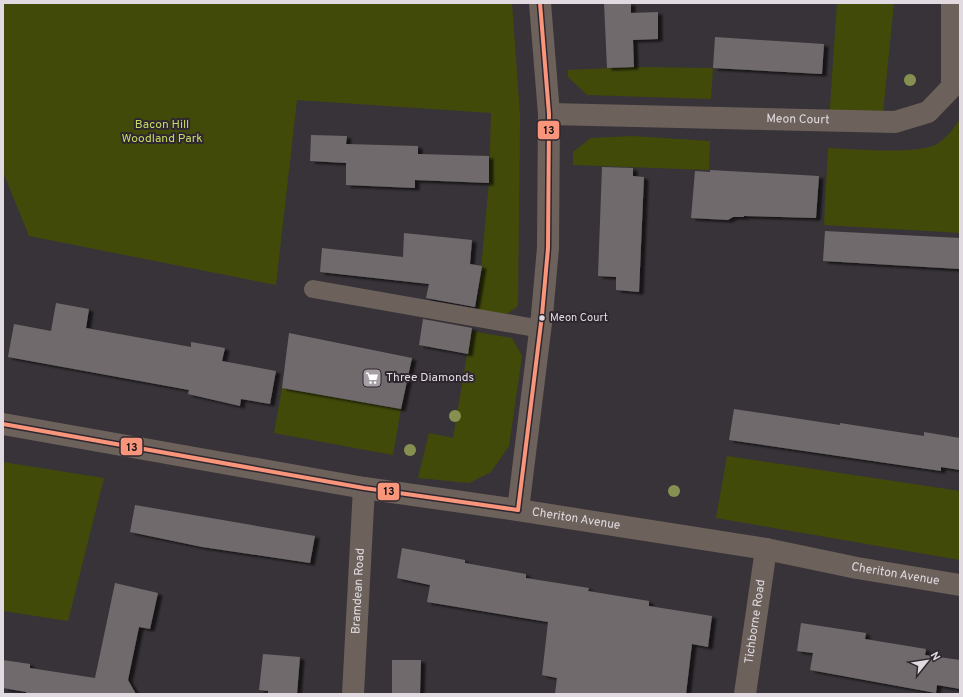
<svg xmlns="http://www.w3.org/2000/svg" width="963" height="697" font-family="Overpass,sans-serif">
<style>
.green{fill:#424a0a}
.building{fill:#6f6b6c;filter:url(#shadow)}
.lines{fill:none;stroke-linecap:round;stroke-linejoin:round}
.service{stroke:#6c625b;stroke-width:18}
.minor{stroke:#6c625b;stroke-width:22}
.bus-1-casing{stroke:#2f272f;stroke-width:7}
.bus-1{stroke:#f9957b;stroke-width:4}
.tree{fill:#869050}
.bus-dot{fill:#e1dbe1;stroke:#2f272f;stroke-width:1.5}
.labels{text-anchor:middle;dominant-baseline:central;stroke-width:4;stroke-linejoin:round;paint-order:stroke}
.bus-label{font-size:11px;fill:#e1dbe1;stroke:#2f272f;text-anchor:start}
.street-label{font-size:12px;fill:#e1dbe1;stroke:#2f272f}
.park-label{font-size:12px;fill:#c6dd64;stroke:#2f272f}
.poi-label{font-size:12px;fill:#e1dbe1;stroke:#2f272f;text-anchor:start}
.line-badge{stroke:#2f272f;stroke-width:1.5}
.pale-badge-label{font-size:11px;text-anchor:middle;font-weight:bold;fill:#111}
</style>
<defs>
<filter id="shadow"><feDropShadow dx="4.5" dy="2.5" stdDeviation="1" flood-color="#0009"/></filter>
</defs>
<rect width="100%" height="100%" fill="#383338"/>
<!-- green -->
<g class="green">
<path d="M3,3H512L520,115L518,306L507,314L477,313L489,182L491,113L297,100L276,285L29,236L3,172Z"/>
<path d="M837,3H894L882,122L829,121Z"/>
<path d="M634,67L713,68L711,99L587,95L568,77V70Z"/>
<path d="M960,119V233L824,225L828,148C852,149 918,155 937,144C947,138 954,128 960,119Z"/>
<path d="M632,136L710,141L709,170L573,165V152L591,138Z"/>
<path d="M471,331L512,338L522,356L509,446L491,472L469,483L418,478L429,433L453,438Z"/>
<path d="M282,388L401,409L393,455L274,433Z"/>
<path d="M727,456L960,491V560L716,518Z"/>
<path d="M3,462L104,478L68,621L3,611Z"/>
</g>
<!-- building -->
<g class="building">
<path d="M604,3H631V13L658,12V39L633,40L634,67L607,68Z"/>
<path d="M715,37L824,44L822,74L713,68Z"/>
<path d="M311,135L347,136L346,144L418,146V154L489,156V183L415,180V188L346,185V158V163L310,161Z"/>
<path d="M602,167L633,168V176L644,177L639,292L616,290V277L598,276Z"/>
<path d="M710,170L819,176L816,218L744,216V217H733L728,220L691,218L695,171L710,172Z"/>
<path d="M825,231L960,238V269L823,261Z"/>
<path d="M404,233L472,240L470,264L482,266L475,307L426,298L429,284L320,272L322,248L403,257Z"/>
<path d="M56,303L89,309L86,328L191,347V342L225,348L222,361L276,371L270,404L241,399L240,406L188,394L189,390L8,357L14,324L51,331Z"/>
<path d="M423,319L472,328L468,354L419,345Z"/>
<path d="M289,333L412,358L401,409L282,388Z"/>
<path d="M734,409L840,425V423L924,436V432L960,438V470L941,467V471L729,440Z"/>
<path d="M135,505L315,536L310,563L202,547L130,532Z"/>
<path d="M402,548L465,560V563L526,574V578L589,588L588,591L649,601V606L712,616L708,647L692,644L686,694H555L557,678L542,675L548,622L427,602L430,585L397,578Z"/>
<path d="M115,583L158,593L150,629L139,627L128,680L136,694H26V692L3,688V660L30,664V668L95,678Z"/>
<path d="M801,623L866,633L865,639L926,649L925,655L960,660V689L937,685L936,693L810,670L813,653L797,651Z"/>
<path d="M263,654L300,657L297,694H268V691L259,690Z"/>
<path d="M392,660H421L420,694H392Z"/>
</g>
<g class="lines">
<!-- service -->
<path class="service" d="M313,289L541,329"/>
<!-- minor -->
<g class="minor">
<path id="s1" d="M549,114L895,122L928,112L952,87V3"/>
<path id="s2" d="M3,424L364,488L518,510L766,549L857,568L960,585"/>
<path d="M518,510L542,315L548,248L549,114L540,3"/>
<path id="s3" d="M353,694L364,488"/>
<path id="s4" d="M745,694L766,549"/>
</g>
<!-- bus-1 casing -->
<g class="bus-1-casing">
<g id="bus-1">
<path d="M3,424L364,488L518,510"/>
<path d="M518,510L542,315L548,248L549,114L540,3"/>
</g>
</g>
<!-- bus-1 -->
<use href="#bus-1" class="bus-1"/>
</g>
<!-- trees -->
<g class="tree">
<circle cx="910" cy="80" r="6"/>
<circle cx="455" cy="416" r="6"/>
<circle cx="410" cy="450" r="6"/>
<circle cx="674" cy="491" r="6"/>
</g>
<!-- icons -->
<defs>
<g id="supermarket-square" transform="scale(1)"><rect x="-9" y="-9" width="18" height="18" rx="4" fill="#a6a0a6" stroke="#2f272f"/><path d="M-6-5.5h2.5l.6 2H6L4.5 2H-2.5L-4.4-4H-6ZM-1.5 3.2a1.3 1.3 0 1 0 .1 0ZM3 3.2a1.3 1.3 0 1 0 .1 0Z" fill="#fff"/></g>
</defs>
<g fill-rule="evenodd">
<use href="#supermarket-square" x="372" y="378"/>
</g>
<!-- markers -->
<circle class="bus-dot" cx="542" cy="318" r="3.5"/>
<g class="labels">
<!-- bus labels -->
<g class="bus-label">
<text x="550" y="318">Meon Court</text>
</g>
<!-- street labels -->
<g class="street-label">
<text stroke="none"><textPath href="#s1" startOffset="249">Meon Court</textPath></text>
<text stroke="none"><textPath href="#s2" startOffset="581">Cheriton Avenue</textPath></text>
<text stroke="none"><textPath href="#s2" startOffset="905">Cheriton Avenue</textPath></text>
<text stroke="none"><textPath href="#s3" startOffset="103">Bramdean Road</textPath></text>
<text stroke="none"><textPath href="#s4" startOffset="73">Tichborne Road</textPath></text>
</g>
<!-- park labels -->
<g class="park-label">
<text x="162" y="125">Bacon Hill<tspan x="162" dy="14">Woodland Park</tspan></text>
</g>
<!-- poi labels -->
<g class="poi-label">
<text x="386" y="378">Three Diamonds</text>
</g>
</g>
<g class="line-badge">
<rect x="537" y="120" width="23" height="20" rx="4" fill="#f9957b"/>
<rect x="120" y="437" width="23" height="19" rx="4" fill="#f9957b"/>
<rect x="377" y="482" width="23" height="19" rx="4" fill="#f9957b"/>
</g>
<g class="pale-badge-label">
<text x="549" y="134">13</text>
<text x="132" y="451">13</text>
<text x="389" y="495">13</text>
</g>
<!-- border -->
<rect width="963" height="697" fill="none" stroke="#e1dbe1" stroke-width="8"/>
<!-- north arrow -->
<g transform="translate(927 661) rotate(60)" stroke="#2f272f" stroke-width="3" paint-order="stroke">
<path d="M0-3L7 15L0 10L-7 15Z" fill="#e1dbe1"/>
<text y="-6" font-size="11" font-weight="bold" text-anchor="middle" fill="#e1dbe1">N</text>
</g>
</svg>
